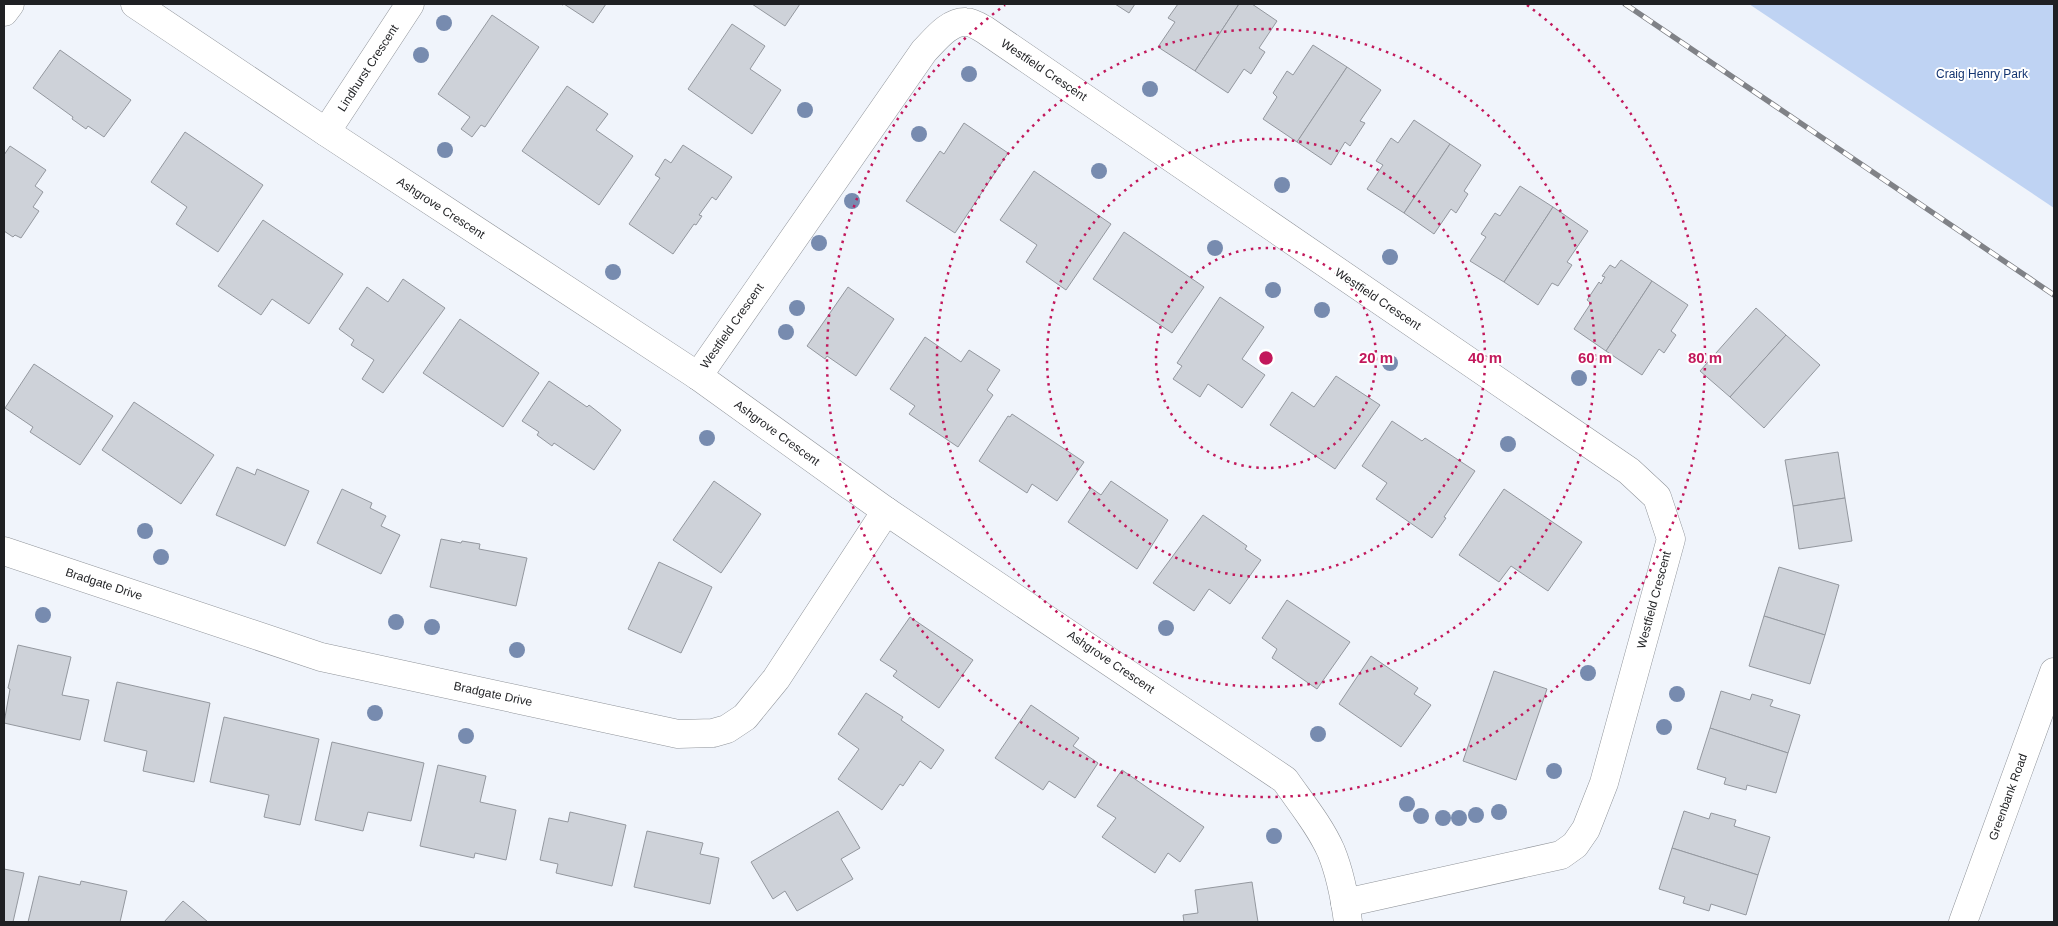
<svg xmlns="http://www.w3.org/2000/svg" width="2058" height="926" font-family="Helvetica,sans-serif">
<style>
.green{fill:#bfd3f3}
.building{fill:#ced2d9;stroke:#94989f}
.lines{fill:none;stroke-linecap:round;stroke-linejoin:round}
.minor-casing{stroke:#90949a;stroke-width:29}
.major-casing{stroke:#90949a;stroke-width:29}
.minor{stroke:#fff;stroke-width:28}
.major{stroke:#fff;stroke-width:28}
.rail-casing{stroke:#808287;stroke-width:5.5}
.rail{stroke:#fff;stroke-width:4;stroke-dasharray:11;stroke-linecap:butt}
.tree{fill:#778baf}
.ring{fill:none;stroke:#c2185b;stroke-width:2.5;stroke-dasharray:2.5 5}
.labels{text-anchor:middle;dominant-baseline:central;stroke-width:4;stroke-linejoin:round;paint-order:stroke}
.street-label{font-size:12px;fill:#1f2023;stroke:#fff}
.park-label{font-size:12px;fill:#143571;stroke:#fff}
.centre{fill:#c2185b;stroke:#fff;stroke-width:2.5}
.ring-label{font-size:15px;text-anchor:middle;font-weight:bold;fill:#c2185b;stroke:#fff;stroke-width:4;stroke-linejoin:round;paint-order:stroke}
</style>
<rect width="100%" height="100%" fill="#f0f4fb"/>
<!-- green -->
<path class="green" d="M1749,4H2054V208Z"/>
<!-- building -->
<g class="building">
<path d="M560,4H606L593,23L564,4L563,5Z"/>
<path d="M752,4H800L785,26Z"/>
<path d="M1115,4H1135L1129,13Z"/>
<path d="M1178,4H1239L1195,71L1158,47L1175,22L1168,18Z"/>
<path d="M1239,4H1252L1277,21L1259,48L1265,52L1251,74L1244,69L1228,93L1195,71Z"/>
<path d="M492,15L539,47L485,127L481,125L472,137L461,129L470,117L438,94Z"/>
<path d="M732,24L765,46L750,69L781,90L752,134L688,89Z"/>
<path d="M1313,45L1347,67L1297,142L1263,119L1277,97L1273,93L1287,71L1293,75Z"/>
<path d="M60,50L131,100L104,137L88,126L86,129L72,119L73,117L33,88Z"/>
<path d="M1347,67L1381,90L1360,121L1365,123L1350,146L1345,142L1331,165L1297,142Z"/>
<path d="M567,86L608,114L596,130L633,156L599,205L522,151Z"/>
<path d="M1414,120L1450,144L1404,213L1367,189L1383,165L1376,161L1391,138L1398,143Z"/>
<path d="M964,123L1008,153L955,233L906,201L940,151L944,154Z"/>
<path d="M185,132L263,185L218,252L176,224L187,207L151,182Z"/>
<path d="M1450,144L1481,165L1464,191L1468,194L1456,213L1451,209L1434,234L1404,213Z"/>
<path d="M683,145L732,177L716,200L712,197L699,215L702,216L696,225L694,224L673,254L629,224L660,178L655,175L665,159L671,163Z"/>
<path d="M10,146L46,170L35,186L43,192L33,207L39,211L21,238L15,235L13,237L4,231V155Z"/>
<path d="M1034,171L1111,224L1066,290L1026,262L1037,245L1000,220Z"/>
<path d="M1520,186L1553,207L1504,282L1470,261L1486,237L1481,234L1495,213L1500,216Z"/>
<path d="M1553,207L1588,231L1567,262L1572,265L1558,286L1552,283L1538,305L1504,282Z"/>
<path d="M263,220L343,274L309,324L272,299L261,315L218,286Z"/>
<path d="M1124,232L1204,287L1172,333L1093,279Z"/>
<path d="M1621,260L1652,281L1606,351L1574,329L1591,303L1587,300L1599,282L1601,284L1605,277L1602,276L1610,265L1615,268Z"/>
<path d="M403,279L445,308L383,393L362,379L374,360L351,345L354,340L339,329L367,287L388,302Z"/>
<path d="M1652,281L1688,305L1671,331L1676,335L1664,353L1659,349L1642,375L1606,351Z"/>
<path d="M848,287L894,319L856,376L827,356L825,359L807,346Z"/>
<path d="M1220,297L1264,327L1242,359L1265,375L1242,408L1208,384L1200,397L1173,379L1182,366L1177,363Z"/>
<path d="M1756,308L1786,335L1730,397L1700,371Z"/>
<path d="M460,319L539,373L503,427L423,373Z"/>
<path d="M1786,335L1820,365L1764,428L1730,397Z"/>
<path d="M925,337L961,362L969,350L1000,370L987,390L993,395L958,447L909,414L915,406L890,389Z"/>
<path d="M34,364L113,416L80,465L30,432L33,427L5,408Z"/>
<path d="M1336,376L1380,405L1335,469L1270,425L1292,392L1314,407Z"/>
<path d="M549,381L587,407L589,405L621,430L594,470L554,443L552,446L537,435L539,432L522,421Z"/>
<path d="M134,402L214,455L181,504L102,450Z"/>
<path d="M1012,414L1084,462L1057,501L1032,484L1027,493L979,461L1008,416L1010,417Z"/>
<path d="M1392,421L1422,441L1425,438L1475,471L1444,517L1446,518L1432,538L1376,499L1387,483L1362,466Z"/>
<path d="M1838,452L1845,498L1793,506L1785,460Z"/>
<path d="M237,467L255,475L257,469L309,491L285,546L216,515Z"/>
<path d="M714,481L761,514L721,573L673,540Z"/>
<path d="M1111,481L1168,520L1137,569L1068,522L1091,488L1101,495Z"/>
<path d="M342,489L372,503L370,508L386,516L381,526L400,535L381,574L317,543Z"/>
<path d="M1504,489L1582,542L1548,591L1511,566L1499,582L1459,555Z"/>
<path d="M1845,498L1852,541L1799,549L1793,506Z"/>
<path d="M1203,515L1247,546L1245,549L1261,560L1230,604L1209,589L1194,611L1153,583Z"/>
<path d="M441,539L461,543L462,541L480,544L479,549L527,558L516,606L430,587Z"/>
<path d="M659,562L712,587L681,653L628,629Z"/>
<path d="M1779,567L1839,585L1825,635L1764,616Z"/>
<path d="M1287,600L1350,642L1317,689L1272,658L1277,649L1262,638Z"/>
<path d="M1764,616L1825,635L1810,684L1749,666Z"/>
<path d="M910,617L973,660L939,708L893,676L897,671L880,660Z"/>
<path d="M18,645L71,657L62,695L89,700L80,740L4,723L10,689L8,688Z"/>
<path d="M1371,656L1418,688L1414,694L1431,705L1401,747L1339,704Z"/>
<path d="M1494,671L1547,689L1516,780L1463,761Z"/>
<path d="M117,682L210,703L194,782L143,771L147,751L104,741Z"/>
<path d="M1721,691L1750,700L1752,694L1773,700L1770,706L1800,715L1788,753L1710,728Z"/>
<path d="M866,693L903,717L901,720L944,750L931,769L920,761L903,786L900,784L882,810L838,779L859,749L838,734Z"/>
<path d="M1031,705L1079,738L1073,746L1098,763L1075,798L1049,781L1043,790L995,758Z"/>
<path d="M224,717L319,739L300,825L264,817L269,795L210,782Z"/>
<path d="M1710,728L1788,753L1776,793L1747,785L1746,790L1724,784L1726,778L1697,769Z"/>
<path d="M332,742L424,763L411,821L368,812L363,831L315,820Z"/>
<path d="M438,765L486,776L480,802L516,810L506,860L475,853L474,858L420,846Z"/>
<path d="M1122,770L1204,827L1180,862L1168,853L1155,873L1102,837L1116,818L1097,806Z"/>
<path d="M838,811L860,848L841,859L853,879L797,911L785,891L773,899L751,862Z"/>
<path d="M1684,811L1709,819L1711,813L1736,820L1734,826L1770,837L1758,875L1672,848Z"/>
<path d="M570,812L626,825L612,886L556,873L558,864L540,860L549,818L568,822Z"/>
<path d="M647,831L703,843L700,854L719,858L710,904L634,887Z"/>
<path d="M1672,848L1758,875L1746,915L1711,904L1709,911L1683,903L1685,897L1659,889Z"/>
<path d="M4,869L24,873L13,922H4Z"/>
<path d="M39,876L80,885L81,881L127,891L120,922H28Z"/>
<path d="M1252,882L1258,922H1184L1183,915L1198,913L1195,890Z"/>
<path d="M183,901L208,922H164Z"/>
</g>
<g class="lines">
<!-- minor casing -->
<g class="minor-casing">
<g id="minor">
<path d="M135,4L326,132L698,376L886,511L1285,780C1301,803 1320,826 1331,851C1340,873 1345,899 1348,922"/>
<path d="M4,12L10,4"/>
<path d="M326,132L410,4"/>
<path d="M698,376L924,51C935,40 949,21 966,22C972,22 980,27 985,30L1629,471L1657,497L1671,539L1604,783L1586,829L1575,845L1561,855L1345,903"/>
<path d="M4,551L321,657L678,734L713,733L727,729L745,717L776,679L886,511"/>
</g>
</g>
<!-- major casing -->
<g class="major-casing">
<path id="major" d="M1963,922L2054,672"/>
</g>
<!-- minor -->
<use href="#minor" class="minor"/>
<!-- major -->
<use href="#major" class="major"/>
<!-- rail casing -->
<g class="rail-casing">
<path id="rail" d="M1625,4L2054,295"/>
</g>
<!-- rail -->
<use href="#rail" class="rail"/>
</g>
<!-- trees -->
<g class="tree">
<circle cx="444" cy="23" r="8"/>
<circle cx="421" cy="55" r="8"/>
<circle cx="969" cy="74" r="8"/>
<circle cx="1150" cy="89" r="8"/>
<circle cx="805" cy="110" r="8"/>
<circle cx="919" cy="134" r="8"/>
<circle cx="445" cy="150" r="8"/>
<circle cx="1099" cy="171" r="8"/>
<circle cx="1282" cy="185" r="8"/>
<circle cx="852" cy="201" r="8"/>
<circle cx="819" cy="243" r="8"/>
<circle cx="1215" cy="248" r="8"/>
<circle cx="1390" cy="257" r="8"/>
<circle cx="613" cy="272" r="8"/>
<circle cx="1273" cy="290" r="8"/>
<circle cx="797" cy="308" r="8"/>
<circle cx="1322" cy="310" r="8"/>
<circle cx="786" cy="332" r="8"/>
<circle cx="1390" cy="363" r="8"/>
<circle cx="1579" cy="378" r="8"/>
<circle cx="707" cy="438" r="8"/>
<circle cx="1508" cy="444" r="8"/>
<circle cx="145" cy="531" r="8"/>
<circle cx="161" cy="557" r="8"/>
<circle cx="43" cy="615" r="8"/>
<circle cx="396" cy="622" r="8"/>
<circle cx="432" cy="627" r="8"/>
<circle cx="1166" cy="628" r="8"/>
<circle cx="517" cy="650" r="8"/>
<circle cx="1588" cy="673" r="8"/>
<circle cx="1677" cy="694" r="8"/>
<circle cx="375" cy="713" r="8"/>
<circle cx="1664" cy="727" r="8"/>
<circle cx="1318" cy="734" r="8"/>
<circle cx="466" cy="736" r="8"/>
<circle cx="1554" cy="771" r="8"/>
<circle cx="1407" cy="804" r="8"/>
<circle cx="1499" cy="812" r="8"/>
<circle cx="1476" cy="815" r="8"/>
<circle cx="1421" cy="816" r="8"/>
<circle cx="1443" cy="818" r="8"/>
<circle cx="1459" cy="818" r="8"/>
<circle cx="1274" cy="836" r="8"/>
</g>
<!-- distance rings -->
<g class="ring">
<circle cx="1266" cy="358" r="110"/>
<circle cx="1266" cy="358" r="219"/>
<circle cx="1266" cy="358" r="329"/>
<path d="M1527 5A439 439 0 1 1 1005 5"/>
</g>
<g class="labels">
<!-- street labels -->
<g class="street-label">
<text transform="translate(368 68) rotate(-57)">Lindhurst Crescent</text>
<text transform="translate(1044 70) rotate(34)">Westfield Crescent</text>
<text transform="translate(441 208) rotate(33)">Ashgrove Crescent</text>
<text transform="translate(1378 299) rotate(34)">Westfield Crescent</text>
<text transform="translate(732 326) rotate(-55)">Westfield Crescent</text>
<text transform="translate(777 433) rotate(36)">Ashgrove Crescent</text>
<text transform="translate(104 584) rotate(18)">Bradgate Drive</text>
<text transform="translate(1654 600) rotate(-75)">Westfield Crescent</text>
<text transform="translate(1111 662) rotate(34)">Ashgrove Crescent</text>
<text transform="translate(493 694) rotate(12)">Bradgate Drive</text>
<text transform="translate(2008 797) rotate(-70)">Greenbank Road</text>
</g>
<!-- park labels -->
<g class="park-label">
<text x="1982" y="74">Craig Henry Park</text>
</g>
</g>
<circle cx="1266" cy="358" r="8" class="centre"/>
<g class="ring-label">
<text x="1376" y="363">20 m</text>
<text x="1485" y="363">40 m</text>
<text x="1595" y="363">60 m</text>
<text x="1705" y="363">80 m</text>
</g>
<!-- border -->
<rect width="2058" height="926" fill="none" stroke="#1f2023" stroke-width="10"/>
</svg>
